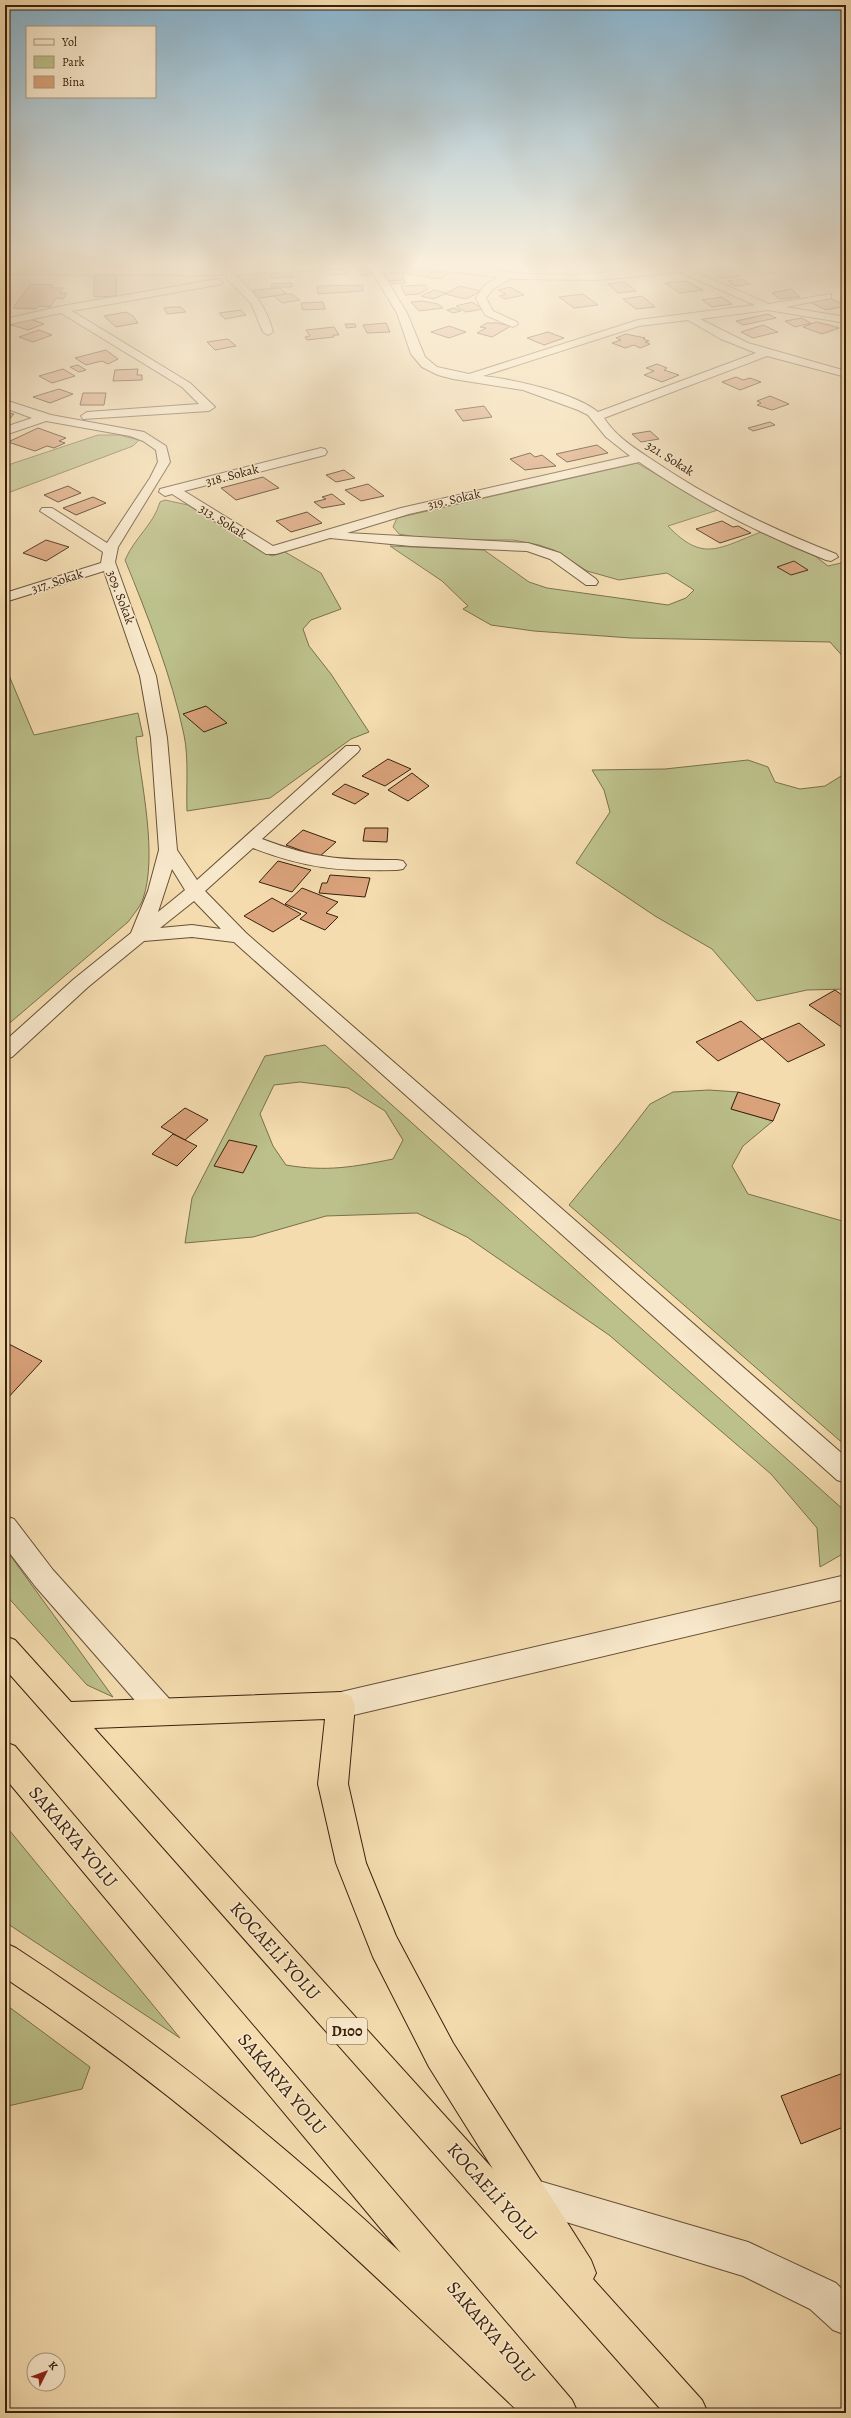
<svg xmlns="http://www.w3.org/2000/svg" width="851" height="2418" font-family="Alegreya,serif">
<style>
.green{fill:#bcc08a;stroke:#7a704c;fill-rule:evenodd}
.building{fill:#d9a27a;stroke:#38210e}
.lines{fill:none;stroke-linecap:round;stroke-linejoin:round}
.minor-casing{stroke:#675036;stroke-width:2}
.highway-casing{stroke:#38210e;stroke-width:2}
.minor{fill:#f8e8cb;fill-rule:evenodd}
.highway{fill:#f4dcaf;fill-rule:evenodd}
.labels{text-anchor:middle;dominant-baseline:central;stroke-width:3;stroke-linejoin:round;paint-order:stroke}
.far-street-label{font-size:13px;fill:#38210e;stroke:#f8e8cb}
.shield{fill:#f8e8cb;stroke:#725d47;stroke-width:1}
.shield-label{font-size:15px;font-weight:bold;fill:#38210e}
.near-street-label{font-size:19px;fill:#38210e;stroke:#f8e8cb}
</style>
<rect width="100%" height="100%" fill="#f4dcaf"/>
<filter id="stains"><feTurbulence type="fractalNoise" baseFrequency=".005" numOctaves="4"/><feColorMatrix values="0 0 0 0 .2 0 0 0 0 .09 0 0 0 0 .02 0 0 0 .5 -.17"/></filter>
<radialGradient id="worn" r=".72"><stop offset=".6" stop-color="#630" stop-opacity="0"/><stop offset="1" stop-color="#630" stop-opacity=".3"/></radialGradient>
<!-- green -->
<g class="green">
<path d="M98,435H119L139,440L133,446L5,494V466Z"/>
<path d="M637,463L718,510L668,526C703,563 719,548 761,532L815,556L828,566L841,563L846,567V660L830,642L631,638L534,631L491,625L463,609L468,606L442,581L390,546L484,550L529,582L547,588L668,605L686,598L694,590L667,573L619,580L587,571L554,550L539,545L513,540H434L399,534L393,527L397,518Z"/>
<path d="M165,500L188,505L265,553L272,556L285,552L321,573L341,609L311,620L303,629L309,646L331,674L369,732L351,739L270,798L187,811C186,787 189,759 184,735C172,677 147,614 125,560C135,537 154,524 160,502Z"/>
<path d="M5,666L34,735L138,713L143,736L136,737C141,783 158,855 143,899C140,907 133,915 128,922L5,1027Z"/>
<path d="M748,760L768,767L775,782L800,789L825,786L846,773V989L807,990L757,1001L712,949L655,916L576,863L610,812L604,790L592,770L665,769Z"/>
<path d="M325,1045L846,1512V1552L820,1567L817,1528L771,1474L609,1335L467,1237L417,1213L326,1216L253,1237L185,1243L192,1198L265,1056ZM300,1082L348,1088L385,1111L403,1140L393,1159C354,1167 326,1172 286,1165L273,1146L260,1114L274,1085Z"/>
<path d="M709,1090L738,1092L731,1109L773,1121L743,1146L732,1166L748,1194L846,1222V1446L569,1205L620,1143L650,1104L673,1092Z"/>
<path d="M5,1548L113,1697L87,1685L5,1594Z"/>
<path d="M5,1825L180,2038L5,1922Z"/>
<path d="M5,2004L90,2067L82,2089L8,2106L5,2104Z"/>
</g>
<!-- building -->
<g class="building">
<path d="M99,264H123V266L98,267Z"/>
<path d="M212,264H233L234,265L214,267Z"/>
<path d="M763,264H780L785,267L770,268Z"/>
<path d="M832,264H846V266L838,267Z"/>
<path d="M766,265L775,273L761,274L751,267Z"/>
<path d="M411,267L434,270L426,277L402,273Z"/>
<path d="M345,268L348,274L331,275L328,269Z"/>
<path d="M368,269L371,275L361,276L358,270Z"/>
<path d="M436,269L451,271L441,279L426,277Z"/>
<path d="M733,269L741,277L720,278L712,271Z"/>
<path d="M290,272L293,277L272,278L270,274Z"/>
<path d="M384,273H398L402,274L404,280L387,281Z"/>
<path d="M116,275V296L94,297V276Z"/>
<path d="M743,279L751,284L735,286L728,281Z"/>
<path d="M404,280L406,283L389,284L387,281Z"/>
<path d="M686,281L703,290L680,293L665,283Z"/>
<path d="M625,282L636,291L618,293L608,284Z"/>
<path d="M292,283V287H271V284Z"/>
<path d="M31,284L53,285L51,288H63L60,293H67L63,299L56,298L50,307L39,306L36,309L13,308Z"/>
<path d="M362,285L363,291L318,294L317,286Z"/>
<path d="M425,285L428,289L419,294L405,295L401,286Z"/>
<path d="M460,286L481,291L466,299L445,294Z"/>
<path d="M510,287L524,295L505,299L499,296L506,294L498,290Z"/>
<path d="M280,288L287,294L260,298L253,290Z"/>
<path d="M791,289L800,297L779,299L772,293Z"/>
<path d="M434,290L447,293L434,299L421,296Z"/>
<path d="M287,294H292L300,300L282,303L274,296Z"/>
<path d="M583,294L598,305L574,308L559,297Z"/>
<path d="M642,296L655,307L636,309L623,299Z"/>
<path d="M722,297L732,304L712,307L702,300Z"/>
<path d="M830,298L846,306L826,310L810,302Z"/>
<path d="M422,301L438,304L443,308L419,311L411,302Z"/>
<path d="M323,302L325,309L303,310L301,303Z"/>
<path d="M472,302L483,309L466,312L456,306Z"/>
<path d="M173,307H181L186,312L167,314L164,308Z"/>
<path d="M454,308L461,311L453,313L447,310Z"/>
<path d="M241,310L246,315L225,319L219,313Z"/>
<path d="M126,312L133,316L138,323L116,327L104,316Z"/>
<path d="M768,314L776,318L743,325L736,321Z"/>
<path d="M27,318L44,324L28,330L11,325Z"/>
<path d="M802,318L811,323L795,327L785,321Z"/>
<path d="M816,322L829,325L839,328L822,334L803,327Z"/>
<path d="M386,323L390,332L367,333L363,325Z"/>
<path d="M487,323H497L511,326L492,337L477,333L486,328L480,327Z"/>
<path d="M345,324H355L356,327L347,328Z"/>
<path d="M763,325L778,332L753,338L741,332Z"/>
<path d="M449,326L466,332L449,338L431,332Z"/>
<path d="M334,327L339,335H333L334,337L307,340L305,337L310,336L306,330Z"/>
<path d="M39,330L52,335L33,342L19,337Z"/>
<path d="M548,332L564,338L544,345L527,338Z"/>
<path d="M626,334L645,338L643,339L649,341L645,342L650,344L640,348L634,345L625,348L612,343L621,340L616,338Z"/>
<path d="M228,339L236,346L215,350L207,342Z"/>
<path d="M106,350L118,359L108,364L102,361L86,365L75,358Z"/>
<path d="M657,364L667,368L664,370L679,375L662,382L644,375L654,371L646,368Z"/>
<path d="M78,365L86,370L79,372L70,367Z"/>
<path d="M63,369L75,376L52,383L39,376Z"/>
<path d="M138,369L137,375H142V380L113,381L115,370Z"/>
<path d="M736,377L743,380L750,378L761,382L740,390L722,382Z"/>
<path d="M59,389L73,394L50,403L33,397Z"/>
<path d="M83,393H106L104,405H80Z"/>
<path d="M770,396L789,404L772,410L757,405L761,403L757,401Z"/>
<path d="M484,406L492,417L463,421L455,410Z"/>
<path d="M5,413L14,414L5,424Z"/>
<path d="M770,422L775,425L753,431L748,428Z"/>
<path d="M38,428L66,438L59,441L65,443L54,448L47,446L35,451L8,442Z"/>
<path d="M650,431L659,439L641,442L632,434Z"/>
<path d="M597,445L608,453L567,462L556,454Z"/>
<path d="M530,453L535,457L542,455L556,466L525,470L510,459Z"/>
<path d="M344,470L355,478L336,482L326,475Z"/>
<path d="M263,477L279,488L236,500L221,488Z"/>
<path d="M368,484L384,496L361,501L345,490Z"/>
<path d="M68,486L81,493L58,502L44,495Z"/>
<path d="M332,494L345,504L322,508L314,502L326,499L322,497Z"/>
<path d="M93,497L106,503L76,515L63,508Z"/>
<path d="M307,512L322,523L291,532L276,521Z"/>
<path d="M722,521L733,527L738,526L751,533L720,543L696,529Z"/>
<path d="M46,540L69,547L46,561L23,553Z"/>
<path d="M794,561L808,570L791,575L777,567Z"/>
<path d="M206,706L227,723L204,732L183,714Z"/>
<path d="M388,759L411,769L385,786L362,776Z"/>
<path d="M412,773L429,786L408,801L388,790Z"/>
<path d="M345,784L369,794L355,804L332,794Z"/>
<path d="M365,828H388L387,842L363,841Z"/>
<path d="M303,830L336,842L319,857L286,845Z"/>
<path d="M278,861L311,870L292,892L259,882Z"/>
<path d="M330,875L370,878L365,897L319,893L322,883H327Z"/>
<path d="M302,888L338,902L326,913L338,917L325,930L300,919L307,913L285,904Z"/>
<path d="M272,898L301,914L273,932L244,916Z"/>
<path d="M835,990L846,998V1027L843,1028L809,1005Z"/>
<path d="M741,1021L762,1039L718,1061L696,1042Z"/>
<path d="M799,1023L825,1045L788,1062L762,1039Z"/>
<path d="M738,1092L780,1104L773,1121L731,1109Z"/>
<path d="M185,1108L208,1120L185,1140L161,1127Z"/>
<path d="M173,1134L197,1146L177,1166L152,1154Z"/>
<path d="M229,1140L257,1146L243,1173L214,1166Z"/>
<path d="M5,1342L42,1361L5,1401Z"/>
<path d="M846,2072V2126L801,2144L781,2096Z"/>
</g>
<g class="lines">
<!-- minor casing -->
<g class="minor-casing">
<g id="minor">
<path d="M328,264H436L527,274L574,275L721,264L720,266L693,271L769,304L831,294V298L786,307L846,317V323L768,310L700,319L748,343L846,371V377L767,356L604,418C616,437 636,449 654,461C711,500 772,529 836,554L838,557L831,561L826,560C760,534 697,502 639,462L409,514L347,533L528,543L560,553L596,579L598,582L596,585H586L550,559L527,551L411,546L330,538L276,554H266L172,494L165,496L159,492L160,489L321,448L325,449L327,452L325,455L184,491L273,546L401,508L630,456L606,437L588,415L578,410L523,390L453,379L438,375L422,367L411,354L397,313L369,267L235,275C254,292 267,308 273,332L268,335L263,332L251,303L227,279V275L5,274V268L209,269ZM379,267L431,269L498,277L485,285L476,298L485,315L513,327L518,324L517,322L493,311L486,298L493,289L510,279L598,280L679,272L755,305L638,320L469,374L437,367L425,357L407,313ZM688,320L721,339L756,353L598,412C575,393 513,379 483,376L639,326Z"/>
<path d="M218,279L223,282L222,284L72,311L190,383L215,407L209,411L83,419L81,416L87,412L199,404L182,387L61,313L5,325V319L62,306Z"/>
<path d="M5,400L51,415L144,432L166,446L170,462L118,547L115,562L156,676L167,738L177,850L197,880L346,746H358L360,749L358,752L262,839C315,859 342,860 397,860L403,861L406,865L403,869L397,870C339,871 308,869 253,848L205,891L246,933L846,1457V1483L837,1480L234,942L192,937L144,941L88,987L12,1057L5,1059V1041L74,979L131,933L148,891L159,850L151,738L140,676L104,571L5,602V593L101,563L103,552L40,511L42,508H52L107,543L150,478L158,462L156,450L143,441L130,436L46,421L5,435V427L32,418L5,408ZM172,869L185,890L158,912ZM194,901L221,929L192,925L160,928Z"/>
<path d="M5,1516L14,1519L53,1570L173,1703L177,1712L173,1721L163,1725L153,1721L35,1586L5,1547Z"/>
<path d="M846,1575V1599L341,1718L331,1714L327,1705L331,1696L341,1692Z"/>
<path d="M529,2178L748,2242L836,2283L846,2293V2335L833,2330L810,2309L743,2276L517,2207L512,2195L517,2183Z"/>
</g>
</g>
<!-- highway casing -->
<g class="highway-casing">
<g id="highway">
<path d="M5,1636L15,1640L71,1702L341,1692L351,1696L355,1705L348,1784L366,1863L396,1936L453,2043L591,2260L596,2273L593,2279L702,2400L708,2413H664L5,1669ZM325,1719L318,1784L336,1863L373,1957L429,2067L493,2169L94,1728Z"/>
<path d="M5,1742L15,1746L572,2400L578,2413H520C439,2337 360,2260 276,2186C190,2111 100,2041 5,1978V1943L16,1948C154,2038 281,2141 401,2253L5,1778Z"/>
</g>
</g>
<!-- minor -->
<use href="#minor" class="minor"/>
<!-- highway -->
<use href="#highway" class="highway"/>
</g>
<!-- sky -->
<linearGradient id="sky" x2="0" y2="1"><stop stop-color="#89b6d2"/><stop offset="0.44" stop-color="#faefdb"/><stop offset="1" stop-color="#faefdb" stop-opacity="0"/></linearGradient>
<rect width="851" height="602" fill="url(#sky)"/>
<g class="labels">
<!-- far-street labels -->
<g class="far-street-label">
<text transform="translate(670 458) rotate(32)">321. Sokak</text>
<text transform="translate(232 475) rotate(-15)">318. Sokak</text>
<text transform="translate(454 499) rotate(-13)">319. Sokak</text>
<text transform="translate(223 521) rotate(32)">313. Sokak</text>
<text transform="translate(57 581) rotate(-18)">317. Sokak</text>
<text transform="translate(121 597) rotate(69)">309. Sokak</text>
</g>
<!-- shield labels -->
<rect class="shield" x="327" y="2018" width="40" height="26" rx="3"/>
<g class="shield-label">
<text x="347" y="2031">D100</text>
</g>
<!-- near-street labels -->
<g class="near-street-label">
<text transform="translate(73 1837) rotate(50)">SAKARYA YOLU</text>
<text transform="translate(275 1951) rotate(48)">KOCAELİ YOLU</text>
<text transform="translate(282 2084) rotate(50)">SAKARYA YOLU</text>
<text transform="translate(492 2192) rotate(48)">KOCAELİ YOLU</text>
<text transform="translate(491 2332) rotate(50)">SAKARYA YOLU</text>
</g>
</g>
<!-- margin -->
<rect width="851" height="2418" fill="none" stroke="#f4dcaf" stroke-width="20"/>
<rect x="6" y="6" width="839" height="2406" fill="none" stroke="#38210e" stroke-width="2"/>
<rect x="10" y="10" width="831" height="2398" fill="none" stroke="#38210e"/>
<!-- legend -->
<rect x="26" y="26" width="130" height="72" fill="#f8e8cb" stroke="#ab987f"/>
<rect x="34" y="39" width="20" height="6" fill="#f8e8cb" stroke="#ab987f"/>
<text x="62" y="46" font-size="12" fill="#38210e">Yol</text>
<rect x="34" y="56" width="20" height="12" fill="#bcc08a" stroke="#ab987f"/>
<text x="62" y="66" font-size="12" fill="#38210e">Park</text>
<rect x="34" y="76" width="20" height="12" fill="#d9a27a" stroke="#ab987f"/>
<text x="62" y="86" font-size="12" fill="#38210e">Bina</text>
<!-- north arrow -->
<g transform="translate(46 2372) rotate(48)"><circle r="19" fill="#f8e8cb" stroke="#ab987f"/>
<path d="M0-3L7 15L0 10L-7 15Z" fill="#8f2418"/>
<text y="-6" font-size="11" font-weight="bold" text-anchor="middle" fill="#38210e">K</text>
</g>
<rect width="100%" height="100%" filter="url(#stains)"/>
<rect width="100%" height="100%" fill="url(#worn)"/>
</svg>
